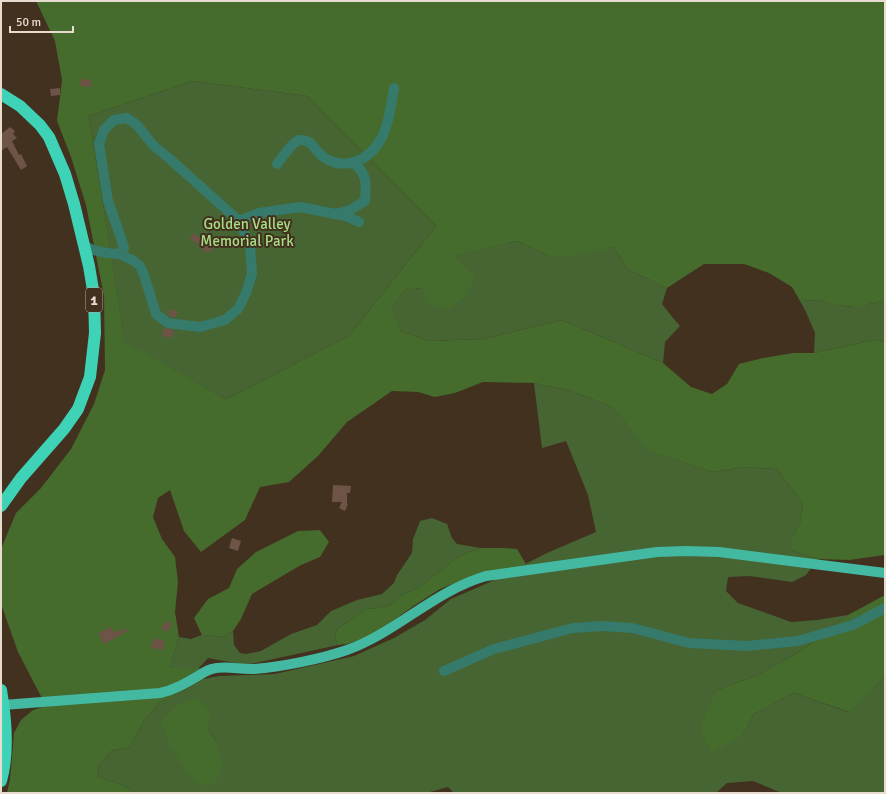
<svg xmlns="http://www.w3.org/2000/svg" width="886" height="794" font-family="Signika,sans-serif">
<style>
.green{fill:#466533;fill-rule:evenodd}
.forest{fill:#456b2d;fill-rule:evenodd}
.building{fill:#6d5446}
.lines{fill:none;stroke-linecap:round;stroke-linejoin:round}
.minor{stroke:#367a6b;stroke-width:10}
.major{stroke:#44b9a2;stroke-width:10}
.highway{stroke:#3ed2b7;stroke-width:12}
.labels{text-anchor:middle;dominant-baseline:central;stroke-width:4;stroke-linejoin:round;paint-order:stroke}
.shield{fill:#42311e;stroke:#b6a99b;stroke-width:1}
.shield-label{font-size:14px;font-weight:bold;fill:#e8dcd1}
.park-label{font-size:15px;fill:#a6de85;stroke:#42311e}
</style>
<rect width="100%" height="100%" fill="#42311e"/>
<!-- green -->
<g class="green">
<path d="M192,81L307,96L436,226L349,336L226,399L125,343L89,116Z"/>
<path d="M517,241L547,255L614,247L627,269L667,288L662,304L673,318L680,326L665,342L663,363L562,320L483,339L429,341L401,331L390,307L405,290L422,288L452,256Z"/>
<path d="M820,300C847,310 858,307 885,300V342L874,340L814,353L815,333L806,312L800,301Z"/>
<path d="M534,383L571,391L612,407L650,451L712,472L744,467L776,469L803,503L800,523L792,538V551L818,559L806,575L792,582L749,576L728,577L726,591L738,603L791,622L817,620L848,615L804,649L758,675L717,690L743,735L754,714L794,693L848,712L885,676V793H782L753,781L727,783L716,793H454L448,787L426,793H135L124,786L97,776L99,765L111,751L130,747L144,721L160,702L178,694L203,679L219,676L275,674L354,656L394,638L425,620L451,599L490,582L547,553L596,532L588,495L566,441L542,448ZM161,722L207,727L217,744Z"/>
<path d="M432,518L447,524L452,538L457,544L481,548L459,556L418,588L402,595L390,605L379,608L366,609L337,629L335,637L338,645L246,665L208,658L199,668H170L179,637L191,639L202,635L222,637L233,631L234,645L240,653L246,654L261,651L291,634L317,625L331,611L357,600L382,594L394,583L397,575L412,553L413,539L420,521Z"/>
</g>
<!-- forest -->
<g class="forest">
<path d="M36,1H885V300L857,307L834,305L820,300L800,301L792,287L769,273L744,264H704L667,288L627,269L614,247L571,257L547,255L517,241L453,256L475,277L466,296L449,309L428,303L422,288L405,290L391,307L401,331L429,341L483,339L562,320L663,363L691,387L712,394L727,384L739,364L763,358L793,353H814L874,340L885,342V555L849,560L818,559L792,551V538L800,523L803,503L776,469L744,467L712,472L649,451L612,407L571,391L534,383L483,382L455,393L435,397L418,392L392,391L347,422L318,456L289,482L260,487L245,520L201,552L184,531L170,490L158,498L153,517L162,539L175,557L178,582L175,612L179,637L170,668H199L203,679L178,694L160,702L144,721L130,747L111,751L99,765L97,776L124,786L135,793H7L10,779L14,733L21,720L33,710L46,706L18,652L1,604V549L16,513L41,488L71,449L94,404L105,370L104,296L86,205L71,157L57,121L62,80L55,41ZM192,81L307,96L436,226L349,336L226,399L125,342L89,116Z"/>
<path d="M320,530L329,542L320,557L301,565L252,594L241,619L233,631L222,637L202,635L194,618L208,599L229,588L237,569L256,552L298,531Z"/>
<path d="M481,548H504L517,549L526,564L510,572L480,573L440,589L415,605L371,636L347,644L338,645L335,637L337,629L366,609L379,608L390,605L402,595L418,588L459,556Z"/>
<path d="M885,595V676L849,712L794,693L754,714L743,735L711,753L700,727L717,690L758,675L804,649L848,615Z"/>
<path d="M194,698L204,704L211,716L207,727L217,744L223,766L215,783L199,786L184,768L170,745L161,722L176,706Z"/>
</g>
<!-- building -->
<g class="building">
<path d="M81,79L91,80V87L80,86Z"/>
<path d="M60,88V95L51,96L50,89Z"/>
<path d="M10,127L15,131L13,134L17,138L12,141L19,155L21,154L27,166L21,170L7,147L1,151V134Z"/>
<path d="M260,220L261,228H250L249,224Z"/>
<path d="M193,233L207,242L211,233L213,247L212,250L209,252H206L203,250L202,247L190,239Z"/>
<path d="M170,309L178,312L176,317H171L168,315Z"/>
<path d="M164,328L174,330L172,338L162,336Z"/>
<path d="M333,485L351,486L350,493H347V504H348L345,511L339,508L342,502H332Z"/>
<path d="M232,538L241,541L238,551L229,548Z"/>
<path d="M166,621L172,624L167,632L161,628Z"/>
<path d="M111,627L114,632L127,629L128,631L104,644L98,633Z"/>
<path d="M154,638L165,641L163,650L151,648Z"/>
</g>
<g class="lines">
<!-- minor -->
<g class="minor">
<path d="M277,164C282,158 293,141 300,140C311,139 315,150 322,156C343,172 369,161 381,139C389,124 391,105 394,88"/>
<path d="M335,214L350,210L365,201C366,185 368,173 353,163"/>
<path d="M239,221L259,213L300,207L346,216L359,222"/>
<path d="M84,246C96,252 106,254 120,254L124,248L121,238L108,201L99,144L104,130L114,120L127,118L137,125L153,145L171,160L239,221L250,245L252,274L246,293L238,309L225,320L200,327L168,323L156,314L144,275L140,266L134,261L120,254"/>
<path d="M444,671L494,649L573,628L603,626L632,628L689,643L747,646L798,641L853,625L885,608"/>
</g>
<!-- major -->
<path class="major" d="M3,705L160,693C174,690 186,683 198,676C203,673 207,670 212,669C225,665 241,670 254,669C281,667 321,659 347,650C397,632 434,591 486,576L657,552L686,551L719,552L885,573"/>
<!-- highway -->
<g class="highway">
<path d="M1,94L20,106L40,125L49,137L65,174L74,204L89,266L94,296L95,333L90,377L78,409L64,429L21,478L1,506"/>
<path d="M1,690C6,719 9,752 1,781"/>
</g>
</g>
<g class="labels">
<!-- shield labels -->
<rect class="shield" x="86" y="288" width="16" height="24" rx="3"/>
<g class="shield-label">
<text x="94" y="300">1</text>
</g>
<!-- park labels -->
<g class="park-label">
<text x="247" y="224">Golden Valley<tspan x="247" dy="17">Memorial Park</tspan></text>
</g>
</g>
<!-- border -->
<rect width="886" height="794" fill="none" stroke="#e8dcd1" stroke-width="4"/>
<!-- scale -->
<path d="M10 26v6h63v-6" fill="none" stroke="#e8dcd1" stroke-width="2"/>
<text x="16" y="26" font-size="12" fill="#e8dcd1" stroke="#42311e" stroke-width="3" paint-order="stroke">50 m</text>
</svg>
